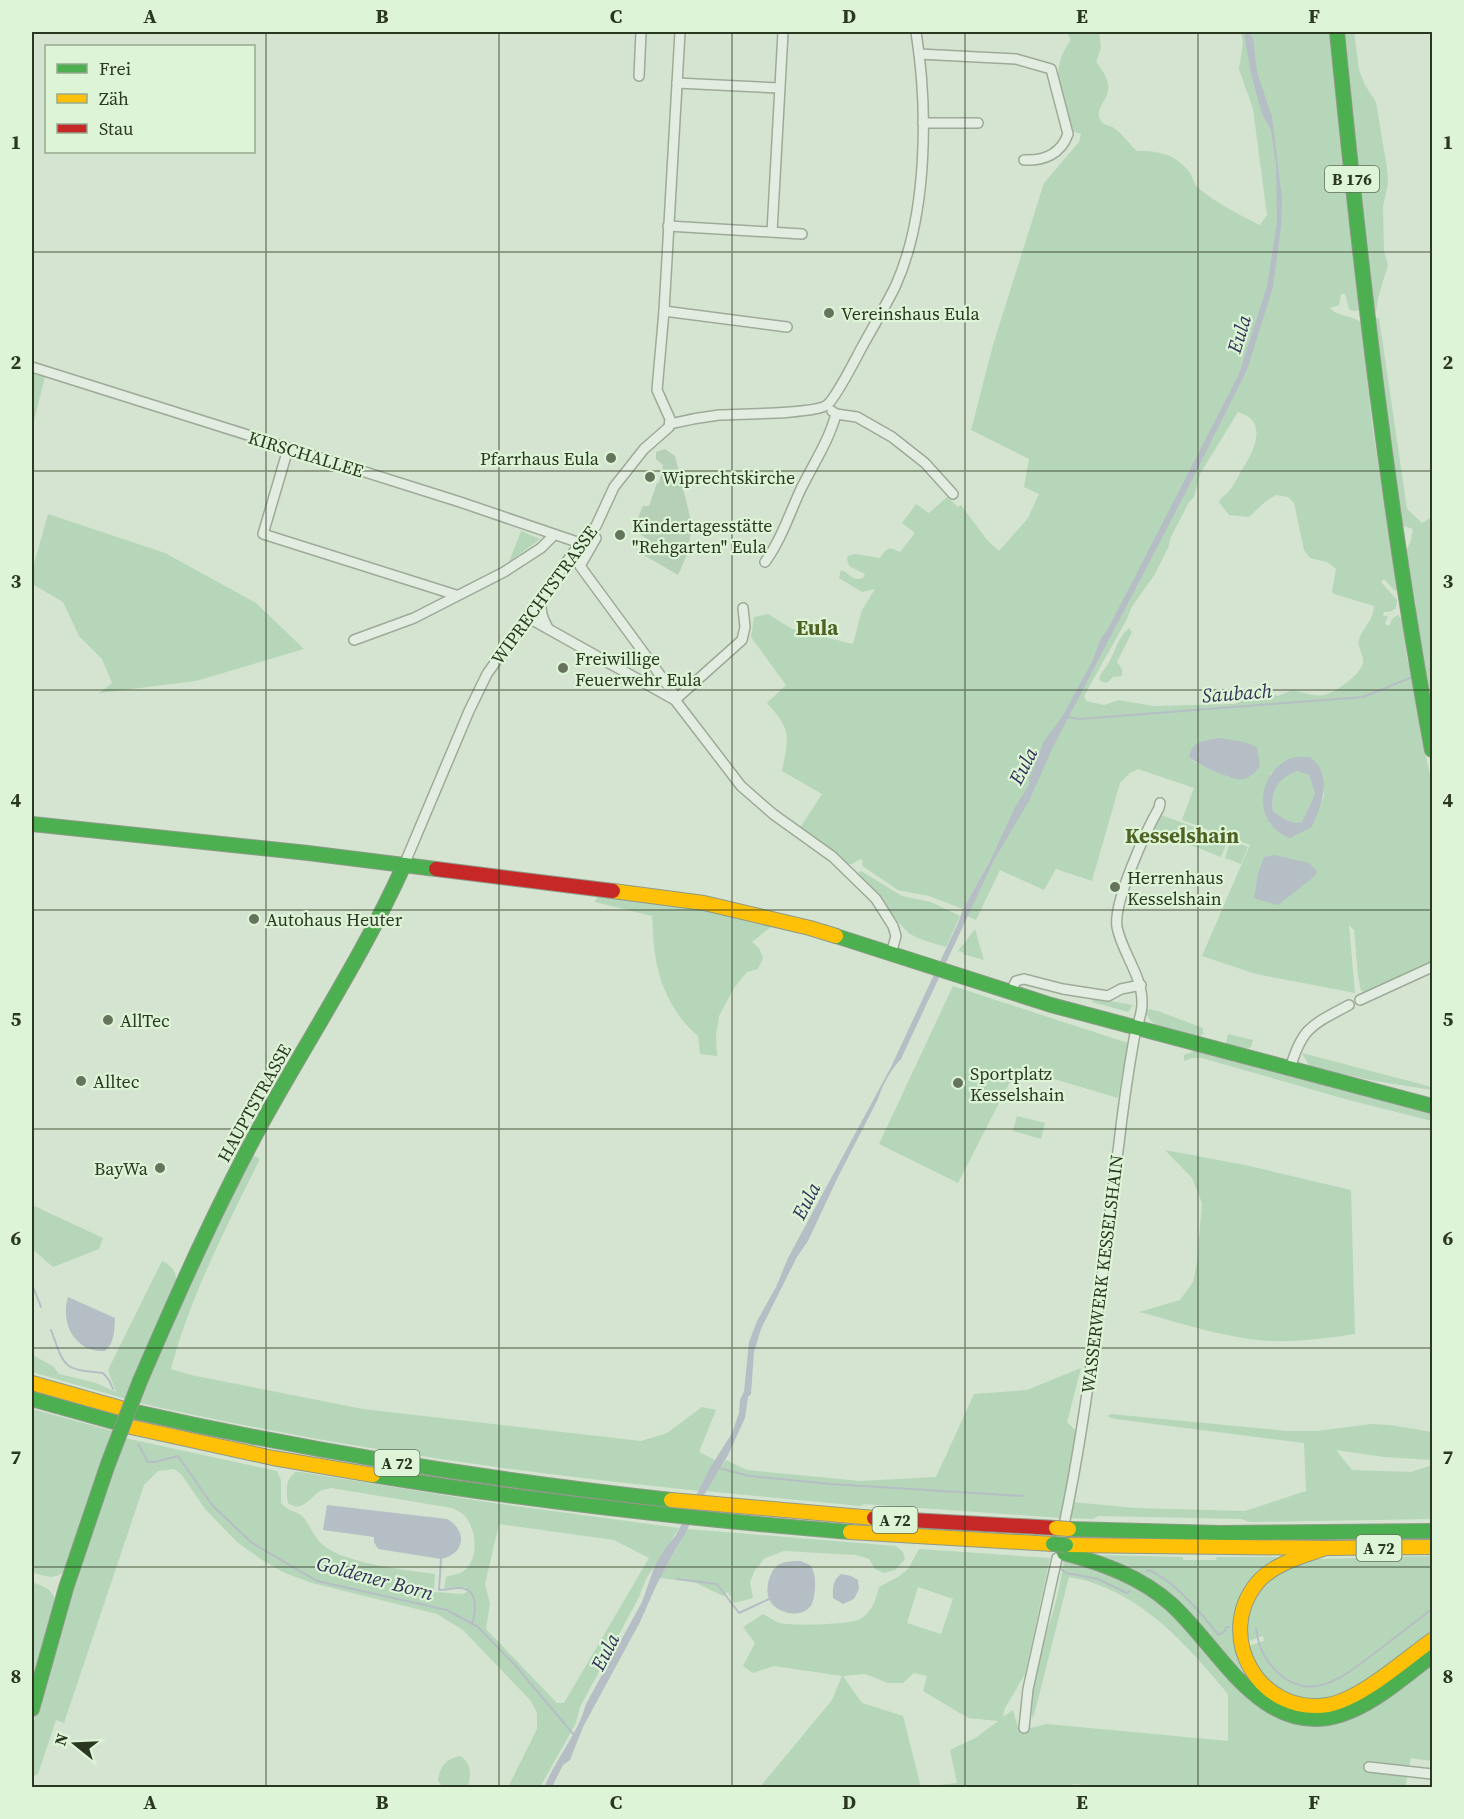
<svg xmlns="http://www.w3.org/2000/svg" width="1464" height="1819" font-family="'Source Serif 4',serif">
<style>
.green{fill:#b5d6b9;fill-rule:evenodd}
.cemetery{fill:#b5d0b7}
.water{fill:#b6bec5;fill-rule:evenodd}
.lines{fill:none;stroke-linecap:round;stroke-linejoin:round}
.stream{stroke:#b6bec5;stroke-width:2}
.street-casing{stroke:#9eaa98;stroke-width:12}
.fast-casing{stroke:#8e9988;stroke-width:16}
.slow-casing{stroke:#8e9988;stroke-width:16}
.jam-casing{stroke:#8e9988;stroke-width:16}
.street{stroke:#e3ece1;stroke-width:9}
.fast{stroke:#4caf50;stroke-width:14}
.slow{stroke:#ffc107;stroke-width:14}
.jam{stroke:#c62828;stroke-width:14}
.fast-bridge-casing{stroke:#8e9988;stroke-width:16;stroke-linecap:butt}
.slow-bridge-casing{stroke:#8e9988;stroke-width:16;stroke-linecap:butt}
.fast-bridge{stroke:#4caf50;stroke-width:14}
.slow-bridge{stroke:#ffc107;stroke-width:14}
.grid{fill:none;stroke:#2b3821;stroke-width:1.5;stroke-opacity:0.55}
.poi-dot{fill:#66745e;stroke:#ddf4d7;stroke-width:2}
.labels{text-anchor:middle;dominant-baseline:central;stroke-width:4.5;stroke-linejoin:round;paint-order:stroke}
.shield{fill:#ddf4d7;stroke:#607058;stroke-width:1.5}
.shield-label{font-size:16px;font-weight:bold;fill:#2b3821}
.poi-label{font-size:18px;fill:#2b3821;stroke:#ddf4d7;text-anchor:start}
.street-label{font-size:18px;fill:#2b3821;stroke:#ddf4d7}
.water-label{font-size:20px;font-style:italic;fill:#323157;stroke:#ddf4d7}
.quarter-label{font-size:21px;font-weight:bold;fill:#4f6223;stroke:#ddf4d7}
.neatline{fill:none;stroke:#2b3821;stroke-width:2}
.grid-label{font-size:20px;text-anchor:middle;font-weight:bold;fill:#2b3821}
</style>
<rect width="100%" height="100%" fill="#d4e4d0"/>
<!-- green -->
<g class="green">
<path d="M1064,32H1099L1101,48L1096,62C1126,98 1090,102 1101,121C1104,126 1110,125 1114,128C1122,133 1129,144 1137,151C1158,150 1178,155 1190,173C1193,177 1193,182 1196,186C1210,199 1242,217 1260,225L1267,215L1253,109L1239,69L1243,42L1241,32H1332L1360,310L1353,311L1349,309L1345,294H1341L1339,305L1330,308C1338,317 1351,315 1361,322L1373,431L1398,591L1394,590L1384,579L1381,582L1397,600C1397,610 1393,612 1384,612L1383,616H1388L1385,624L1389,626L1392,619L1398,615L1403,621L1407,659L1414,680L1427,762L1432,782V962L1365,992L1361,991L1358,976L1354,930L1349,925L1355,993L1256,974L1202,956L1250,845L1182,820L1194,788L1138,769L1130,773L1120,783L1092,881L1056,869L1044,890L1000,870L976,920L967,916L994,860L989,862L963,909L929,896L898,890L864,867L862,865L863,861L860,859L852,864H846L800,828L822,794L782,771C789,737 792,730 767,703L786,685L751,637L754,617L768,614L792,629L853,644L862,610L875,589L862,592L839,578L841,570C850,573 852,582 863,578L865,574L849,566L847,559L848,556L855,554L880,558L885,551L890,548L900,552L915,533L902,523L916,504L929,513L947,497L958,507L961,505L987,540L999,551L1028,518L1039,494L1024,487L1029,459L971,430L993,345L1044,183L1079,142L1081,134L1072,131L1068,123C1061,90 1049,69 1071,40L1068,34ZM1238,412C1272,422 1251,456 1239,475C1236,480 1233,487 1229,491C1225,496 1222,496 1219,502L1229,515L1249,517L1265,502L1276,495L1288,497L1294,503L1304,550L1310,558L1327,562L1336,569L1332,591L1334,594L1374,606C1374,620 1362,628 1359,640C1357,647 1364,654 1363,663C1360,675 1336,692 1324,695C1314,697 1302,692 1292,690L1278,696L1258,690L1235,704L1153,706L1119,700L1104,705L1086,701L1084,696L1127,619L1131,608L1155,574L1168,548L1171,537L1189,502L1194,497L1200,474ZM1219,738L1230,778L1195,762L1189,757C1196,741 1202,740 1219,738ZM1287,760L1324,779V796L1312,827L1269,824L1270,774Z"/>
<path d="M1344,32H1354L1359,70L1365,85L1376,102L1387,168L1388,183L1383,207L1384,251L1388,265L1378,298L1376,312L1372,310Z"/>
<path d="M1376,318H1379L1407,509L1422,523L1432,517V723L1414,622L1416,606L1411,579L1405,570L1404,556L1411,540L1413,529L1401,525L1399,522L1374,320Z"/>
<path d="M32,373L45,377L32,429Z"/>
<path d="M48,514L165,553L256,603L304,649L196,681L99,693L112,683L102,659L79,636L63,602L32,584V571Z"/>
<path d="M521,531L540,539L509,562Z"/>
<path d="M1129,628L1132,632L1117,662L1122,669V676L1113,677L1107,683L1102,682L1099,679C1101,672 1106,668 1109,662C1116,650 1118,637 1129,628Z"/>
<path d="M1297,771L1309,775L1315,794L1302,822C1291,825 1282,818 1273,811C1270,790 1278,778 1297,771Z"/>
<path d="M1161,815L1228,839L1221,857L1183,842L1181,845L1151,835Z"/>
<path d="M1231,840L1248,847L1241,864L1225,858Z"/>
<path d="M861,871L902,896L931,902L960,916L946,947C934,943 920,940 910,934C905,931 860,876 858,872Z"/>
<path d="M598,895C657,902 715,911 772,926L752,942L759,948L763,958L758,969L747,972L734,988L719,1016L716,1036L717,1056L700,1054L698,1036C674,1016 659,985 655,954C653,942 653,929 652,916L595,902Z"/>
<path d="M975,929L984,960L963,954V952L958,951Z"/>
<path d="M953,986L1128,1043L1118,1098L1017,1068L958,1183L879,1144Z"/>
<path d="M1093,998L1133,1005L1128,1012L1092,1002Z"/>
<path d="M1147,1009L1158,1011L1203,1028V1034L1198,1037C1183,1032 1143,1029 1147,1009Z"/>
<path d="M1228,1034L1253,1040L1251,1047L1246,1049L1226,1044Z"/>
<path d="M1197,1050L1432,1112V1121L1345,1099L1202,1058H1192L1184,1061V1055Z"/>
<path d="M1302,1053L1432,1087V1090L1375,1081L1310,1067Z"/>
<path d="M1017,1116L1045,1123L1041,1139L1013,1131Z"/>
<path d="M1165,1150L1245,1165L1351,1190L1355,1334C1327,1338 1300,1342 1272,1341C1227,1339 1182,1323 1139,1312L1180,1300L1193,1282L1197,1262L1202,1203L1192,1178Z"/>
<path d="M253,1155L260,1159C227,1226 190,1296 171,1369L191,1375L363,1409L641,1441L667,1433L702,1407L716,1410L699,1452L715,1460L699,1491C511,1472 324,1445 140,1403L148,1383L147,1381L170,1325L250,1157Z"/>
<path d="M32,1205L103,1238L99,1249L53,1267L32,1249Z"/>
<path d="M162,1261C175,1267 178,1275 175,1289L126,1399L32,1372V1355L53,1366L59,1374L96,1383L116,1392L108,1370Z"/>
<path d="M1081,1368L1067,1422L1076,1431L1061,1518L864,1504L860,1506L705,1491L726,1460L747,1470L860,1481L936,1477L974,1394L1027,1390Z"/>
<path d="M32,1409L113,1431L67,1568C56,1581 46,1577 32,1572Z"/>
<path d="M1111,1414L1287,1431H1317L1371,1424L1390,1425L1432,1432V1460L1384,1457L1336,1450L1352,1470L1411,1472L1432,1465V1519L1250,1522L1241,1519L1098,1516L1093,1519L1069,1518L1072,1502L1135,1508L1245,1511L1306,1491L1304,1443L1115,1419L1107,1416Z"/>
<path d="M125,1438L277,1471L281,1480V1503C287,1510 294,1511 301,1515C308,1520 313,1537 323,1545C346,1564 406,1570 435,1574L434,1592L463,1594L467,1592L466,1587L444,1588L446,1577C453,1574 461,1575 467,1568C479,1555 476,1528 464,1515C461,1512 456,1510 452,1508L331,1488C328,1489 325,1489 322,1490C310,1496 303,1514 288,1503C286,1490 285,1481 295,1472H300L493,1503L679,1528L646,1579L639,1597L580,1707L576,1723L540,1787H508L537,1729V1713L531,1701L463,1630L437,1614L312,1583L285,1573L262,1560L237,1542L205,1509L181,1474L174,1469L158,1471L144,1485L64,1723L56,1720L38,1774L32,1777V1729L49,1664L96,1515ZM499,1524L614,1540L649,1558L564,1703H557L486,1629L490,1604L485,1584Z"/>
<path d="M687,1529L896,1546L903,1552L905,1559L895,1570L884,1573L875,1569L869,1559L856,1555L784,1551L765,1558L755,1570L750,1582L753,1598L734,1603L728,1592L723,1596L694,1582L660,1578Z"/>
<path d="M919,1549L1050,1558L1025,1674L1005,1708L1003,1717L1013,1710L1019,1731L1047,1724L1228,1741V1694C1191,1650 1152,1604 1096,1584C1088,1580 1078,1579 1069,1577L1033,1719C1025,1678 1050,1632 1058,1592C1061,1581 1062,1570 1064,1559L1108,1572L1153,1597L1277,1716L1432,1664V1761L1411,1758L1405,1788H1117L1073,1784L1071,1788L760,1787L832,1700L842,1676L774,1666L753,1673L743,1666L755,1643L743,1627L763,1614C769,1617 774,1621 780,1623C793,1626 849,1625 860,1619C872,1612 876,1600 879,1587L898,1577L908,1569ZM918,1587L953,1599L941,1634L907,1623ZM914,1673L927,1676L923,1691L968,1718L998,1721L977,1737L950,1750L957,1783L921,1787L903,1716L862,1703L843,1676L865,1674L888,1683H903Z"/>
<path d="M1098,1555L1183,1557V1560H1216L1217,1557H1278L1236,1619L1273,1699L1367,1697L1274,1704L1199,1626L1098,1558Z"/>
<path d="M1432,1556V1635L1368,1680L1328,1700L1290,1696L1258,1675L1249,1646L1264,1641L1263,1636L1249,1641L1244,1632L1254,1592L1282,1568L1319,1559Z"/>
<path d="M32,1582C42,1586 52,1588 55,1600L32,1690Z"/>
<path d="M460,1756C472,1763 471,1776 468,1787H443L438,1781C439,1767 446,1759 460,1756Z"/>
</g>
<!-- cemetery -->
<path class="cemetery" d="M665,449L675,456L692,525L688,552L678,575L644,555L651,541L633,530L643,506H649L657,483H659L663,465L656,459V452Z"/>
<!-- water -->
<g class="water">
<path d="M1244,32H1249L1253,39L1257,72L1272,117L1282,198L1281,227L1273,287L1247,370L1187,490L1053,747L1029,801L994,860L901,1059C890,1071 883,1084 878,1099L837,1179L808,1241L797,1257L761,1329L754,1352L751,1394L748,1397L745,1418L728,1455L701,1500L685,1534L675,1550L656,1586L640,1622L583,1727L570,1760L563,1765L552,1787L544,1788C556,1758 578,1734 586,1704L642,1602L655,1565L666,1547L676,1535L710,1468L732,1433L739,1413L740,1400L744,1391L749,1342L757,1321L776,1287L788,1258L891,1067L958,923L963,909L992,857L1015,807L1029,785V779L1044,741L1062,717L1092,662L1101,638L1108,629L1239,374L1267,286L1277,222L1276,165L1271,130L1262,114L1251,74Z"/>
<path d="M1219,738L1244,742L1257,747L1260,766C1256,772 1251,777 1244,779C1233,782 1199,765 1189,757C1192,741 1205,740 1219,738Z"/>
<path d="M1310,757C1334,775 1322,804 1312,827L1290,838C1254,826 1255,777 1287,760C1293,756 1303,757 1310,757ZM1297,771L1309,775L1315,794L1302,822C1292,825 1282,818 1273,811C1270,791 1278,778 1297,771Z"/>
<path d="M1275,855L1309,863L1317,871L1315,876L1278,905L1254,898L1258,873L1264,857Z"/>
<path d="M68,1297L115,1318C114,1331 115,1342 105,1351C75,1353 60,1323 68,1297Z"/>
<path d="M327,1505L447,1519C468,1531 465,1554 441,1559L378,1549L374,1542V1537L323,1530Z"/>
<path d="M801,1561C805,1563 810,1564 812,1568C817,1576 816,1602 809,1608C798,1619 774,1612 769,1599C765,1588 769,1572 778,1565C785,1561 794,1561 801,1561Z"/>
<path d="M841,1574L851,1576L858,1580L859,1589L854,1599L843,1604L833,1598C833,1588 832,1581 841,1574Z"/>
</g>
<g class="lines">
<!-- stream -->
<g class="stream">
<path d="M1429,670L1432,668"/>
<path d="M1067,717L1080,719L1363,697L1410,678"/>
<path d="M32,1284L41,1307"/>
<path d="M51,1330C65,1368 62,1369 103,1373L109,1380L113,1389"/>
<path d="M138,1444L148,1462H155L178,1456L213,1506L252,1543L317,1581L447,1610L478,1627L515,1665L574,1735"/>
<path d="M719,1468L749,1476L831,1484L1023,1496"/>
<path d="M441,1559L439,1590C446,1590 452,1588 459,1588C479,1588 476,1611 472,1624"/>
<path d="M1061,1569L1066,1573L1098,1579L1127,1593L1130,1591"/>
<path d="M1147,1571L1149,1570C1177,1583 1199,1612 1219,1635L1225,1631L1226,1627H1229"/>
<path d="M677,1579L717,1584L739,1613L769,1599"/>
<path d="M1256,1628C1258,1647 1265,1660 1278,1673C1315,1706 1350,1671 1380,1649C1398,1635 1415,1622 1432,1609"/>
</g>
<!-- street casing -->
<g class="street-casing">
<g id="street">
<path d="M919,54L1016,59L1051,69L1068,134C1061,154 1044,161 1024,160"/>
<path d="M639,76L641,32"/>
<path d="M677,83L779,88"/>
<path d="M923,123H978"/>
<path d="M668,226L802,234"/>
<path d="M772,232L783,32"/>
<path d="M664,311L787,327"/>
<path d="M32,367L460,502L580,543"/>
<path d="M832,411L836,414L857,417L892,437L925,463L953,494"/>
<path d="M670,424C686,420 702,417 719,415C738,414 815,414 827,405C836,398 856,358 862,347C873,327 885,307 895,287C928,215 928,108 916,32"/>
<path d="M288,449L263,534L456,595"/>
<path d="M589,534L596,538L580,566L677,698"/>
<path d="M765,562C781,540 789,515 800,491C812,466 829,441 836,414"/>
<path d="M541,598C540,610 542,618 548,628"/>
<path d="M527,617L675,700L741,786L773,814L833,857L876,899L893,926L896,936L891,954"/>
<path d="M354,640L414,618L504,572L541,548L554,535"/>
<path d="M675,700L742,640L745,627L743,608"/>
<path d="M404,865L469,711L487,674L580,543L596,526L614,487L644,449L669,427L670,419L657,390L664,311L680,32"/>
<path d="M1010,993L1016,981L1024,979L1063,989L1108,996L1121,989L1141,985"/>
<path d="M1360,1000L1432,967"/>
<path d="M1290,1069C1302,1027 1312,1025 1349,1005"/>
<path d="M1065,1520C1091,1395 1102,1269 1119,1143C1123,1108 1128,1073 1134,1039C1136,1028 1142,1015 1142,1004C1143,976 1122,953 1117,927C1113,902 1146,831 1159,808L1160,803"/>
<path d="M1024,1728L1028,1689L1057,1558"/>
<path d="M1369,1767L1432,1774"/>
</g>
</g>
<!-- fast casing -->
<g class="fast-casing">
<g id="fast">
<path d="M1337,32C1361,273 1388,512 1432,750"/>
<path d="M32,824L308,853L436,869"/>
<path d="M836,936L1051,1005L1432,1106"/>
<path d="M140,1381C178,1293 217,1205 263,1121C310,1036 364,954 404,865"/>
<path d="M32,1399L118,1423"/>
<path d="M136,1412C312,1452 491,1480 671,1500"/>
<path d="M373,1475C531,1501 690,1519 850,1532"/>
<path d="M1069,1529L1220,1533L1432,1531"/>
<path d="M1064,1553C1102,1563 1141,1577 1171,1604C1219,1647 1261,1739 1340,1715C1375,1704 1403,1677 1432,1656"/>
<path d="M32,1709L66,1588L108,1464"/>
</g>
</g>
<!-- slow casing -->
<g class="slow-casing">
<g id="slow">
<path d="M613,891L704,903L810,928L836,936"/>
<path d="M32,1383L124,1409"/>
<path d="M131,1427L273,1458L373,1475"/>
<path d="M671,1500L874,1518"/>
<path d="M850,1532L1053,1544"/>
<path d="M1066,1545L1326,1548L1432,1547"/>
<path d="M1326,1548C1303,1556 1274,1563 1257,1583C1214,1636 1259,1716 1328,1705C1361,1699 1404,1660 1432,1640"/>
</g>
</g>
<!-- jam casing -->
<g class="jam-casing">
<g id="jam">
<path d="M436,869L613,891"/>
<path d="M874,1518L1056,1528"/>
</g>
</g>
<!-- street -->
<use href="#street" class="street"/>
<!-- fast -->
<use href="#fast" class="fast"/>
<!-- slow -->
<use href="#slow" class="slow"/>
<!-- jam -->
<use href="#jam" class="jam"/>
<!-- fast-bridge casing -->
<g class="fast-bridge-casing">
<g id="fast-bridge">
<path d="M108,1464L140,1381"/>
<path d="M1053,1544L1066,1545"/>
</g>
</g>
<!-- slow-bridge casing -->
<g class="slow-bridge-casing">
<path id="slow-bridge" d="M1056,1528L1069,1529"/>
</g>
<!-- fast-bridge -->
<use href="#fast-bridge" class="fast-bridge"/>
<!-- slow-bridge -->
<use href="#slow-bridge" class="slow-bridge"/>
</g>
<!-- grid -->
<path class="grid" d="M266,32V1788M499,32V1788M732,32V1788M965,32V1788M1198,32V1788M32,252H1432M32,471H1432M32,690H1432M32,910H1432M32,1129H1432M32,1348H1432M32,1567H1432"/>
<!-- markers -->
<g class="poi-dot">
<circle cx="829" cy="313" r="6"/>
<circle cx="611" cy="458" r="6"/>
<circle cx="650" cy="477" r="6"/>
<circle cx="620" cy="535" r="6"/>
<circle cx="563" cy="668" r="6"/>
<circle cx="1115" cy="887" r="6"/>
<circle cx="254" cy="919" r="6"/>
<circle cx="108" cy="1020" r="6"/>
<circle cx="81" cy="1081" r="6"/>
<circle cx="958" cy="1083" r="6"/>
<circle cx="160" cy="1168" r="6"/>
</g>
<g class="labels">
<!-- shield labels -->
<g class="shield">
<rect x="1325" y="166" width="54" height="26" rx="4.5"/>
<rect x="374.5" y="1450" width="45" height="26" rx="4.5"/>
<rect x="872.5" y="1507" width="45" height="26" rx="4.5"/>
<rect x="1356.5" y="1535" width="45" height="26" rx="4.5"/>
</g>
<g class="shield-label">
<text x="1352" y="179">B 176</text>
<text x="397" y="1463">A 72</text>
<text x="895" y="1520">A 72</text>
<text x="1379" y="1548">A 72</text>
</g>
<!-- poi labels -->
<g class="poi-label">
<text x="841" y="313">Vereinshaus Eula</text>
<text x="599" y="458" text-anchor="end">Pfarrhaus Eula</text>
<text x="662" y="477">Wiprechtskirche</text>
<text x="632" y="525">Kindertagesstätte<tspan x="632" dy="21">"Rehgarten" Eula</tspan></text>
<text x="575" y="658">Freiwillige<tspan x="575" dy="21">Feuerwehr Eula</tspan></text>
<text x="1127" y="877">Herrenhaus<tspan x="1127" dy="21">Kesselshain</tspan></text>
<text x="266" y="919">Autohaus Heuter</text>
<text x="120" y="1020">AllTec</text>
<text x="970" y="1073">Sportplatz<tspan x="970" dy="21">Kesselshain</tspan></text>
<text x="93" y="1081">Alltec</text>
<text x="148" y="1168" text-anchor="end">BayWa</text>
</g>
<!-- street labels -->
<g class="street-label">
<text transform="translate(306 454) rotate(17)">KIRSCHALLEE</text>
<text transform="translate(544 595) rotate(-54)">WIPRECHTSTRASSE</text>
<text transform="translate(254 1103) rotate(-61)">HAUPTSTRASSE</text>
<text transform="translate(1102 1274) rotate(-83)">WASSERWERK KESSELSHAIN</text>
</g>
<!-- water labels -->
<g class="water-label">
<text transform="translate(1239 334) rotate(-73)">Eula</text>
<text transform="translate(1237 693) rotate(-4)">Saubach</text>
<text transform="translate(1023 766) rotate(-63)">Eula</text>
<text transform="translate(806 1201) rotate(-63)">Eula</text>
<text transform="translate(375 1578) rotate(15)">Goldener Born</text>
<text transform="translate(605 1652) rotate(-63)">Eula</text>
</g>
<!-- quarter labels -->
<g class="quarter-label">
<text x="817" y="627">Eula</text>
<text x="1182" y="835">Kesselshain</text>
</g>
</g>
<!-- border -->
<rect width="1464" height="1819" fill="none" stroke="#ddf4d7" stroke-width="66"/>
<!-- legend -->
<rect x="45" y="45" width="210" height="108" fill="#ddf4d7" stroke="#96a98e" stroke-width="1.5"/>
<rect x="57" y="64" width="30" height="9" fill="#4caf50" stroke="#96a98e" stroke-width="1.5"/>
<text x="99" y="75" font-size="18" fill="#2b3821">Frei</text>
<rect x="57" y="94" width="30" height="9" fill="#ffc107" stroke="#96a98e" stroke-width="1.5"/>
<text x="99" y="105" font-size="18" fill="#2b3821">Zäh</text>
<rect x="57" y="124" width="30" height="9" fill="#c62828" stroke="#96a98e" stroke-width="1.5"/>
<text x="99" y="135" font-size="18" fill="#2b3821">Stau</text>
<!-- north arrow -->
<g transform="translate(75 1744) rotate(288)" stroke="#ddf4d7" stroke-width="4.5" paint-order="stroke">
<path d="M0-4.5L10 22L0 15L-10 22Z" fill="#2b3821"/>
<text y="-9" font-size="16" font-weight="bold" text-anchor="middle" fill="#2b3821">N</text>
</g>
<rect x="33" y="33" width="1398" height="1753" class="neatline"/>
<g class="grid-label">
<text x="150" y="23">A</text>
<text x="382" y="23">B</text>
<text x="616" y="23">C</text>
<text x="849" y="23">D</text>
<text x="1082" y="23">E</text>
<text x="1314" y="23">F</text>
<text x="16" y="149">1</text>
<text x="1448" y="149">1</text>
<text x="16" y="369">2</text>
<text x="1448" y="369">2</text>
<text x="16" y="588">3</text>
<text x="1448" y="588">3</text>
<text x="16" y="807">4</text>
<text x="1448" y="807">4</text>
<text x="16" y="1026">5</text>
<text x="1448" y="1026">5</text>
<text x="16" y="1245">6</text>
<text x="1448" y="1245">6</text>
<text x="16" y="1464">7</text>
<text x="1448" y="1464">7</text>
<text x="16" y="1683">8</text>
<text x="1448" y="1683">8</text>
<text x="150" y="1809">A</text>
<text x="382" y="1809">B</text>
<text x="616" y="1809">C</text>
<text x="849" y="1809">D</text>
<text x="1082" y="1809">E</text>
<text x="1314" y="1809">F</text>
</g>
</svg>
